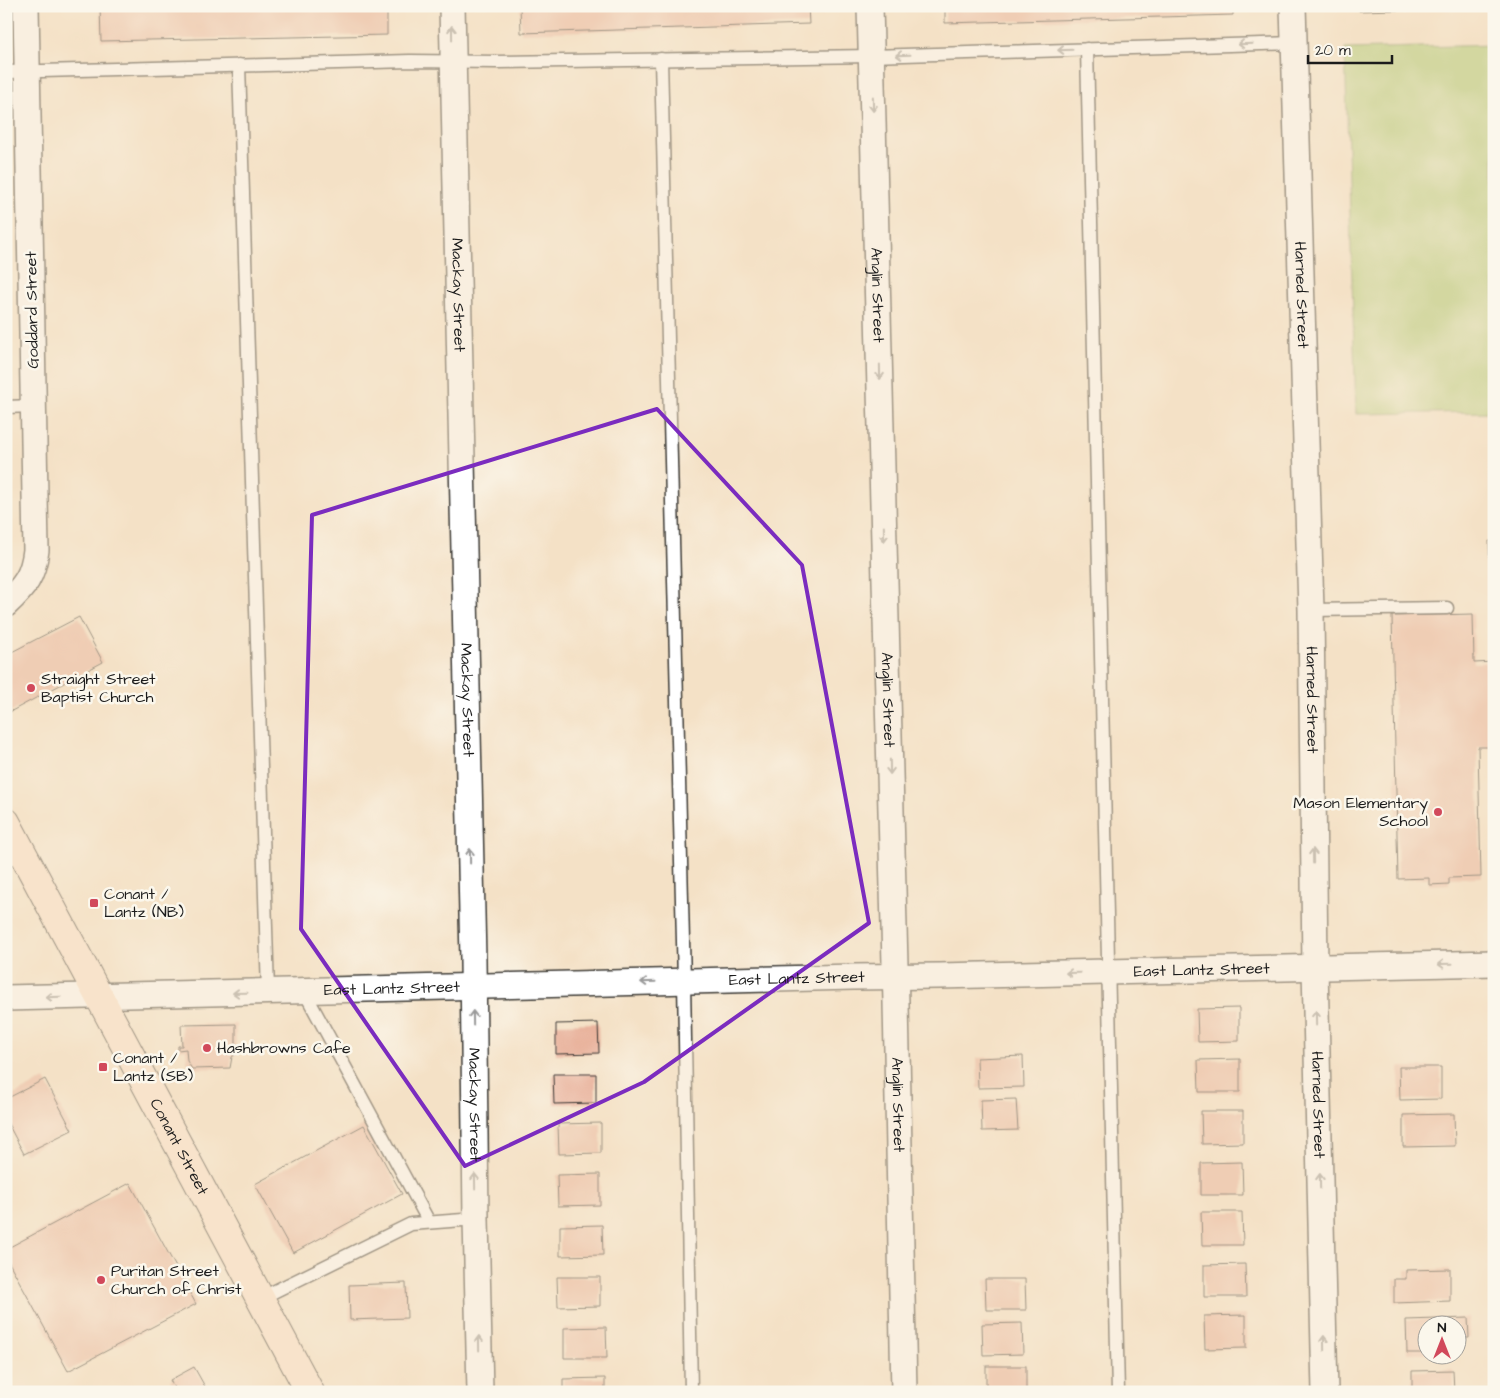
<svg xmlns="http://www.w3.org/2000/svg" width="1500" height="1398" font-family="'Architects Daughter',sans-serif">
<style>
.green{fill:#aaca72;stroke:#637347}
.building{fill:#e9b39d}
.lines{fill:none;stroke-linecap:round;stroke-linejoin:round}
.service-casing{stroke:#3c3a36;stroke-width:15}
.minor-casing{stroke:#3c3a36;stroke-width:28}
.secondary-casing{stroke:#3c3a36;stroke-width:30}
.service{stroke:#fff;stroke-width:12}
.minor{stroke:#fff;stroke-width:25}
.secondary{stroke:#fce5d0;stroke-width:28}
.oneway{stroke:#999}
.marked{fill:none;stroke:#7b2cbf;stroke-width:4;stroke-linejoin:round}
.poi-dot{fill:#d1495b;stroke:#fbf7ec;stroke-width:2}
.labels{text-anchor:middle;dominant-baseline:central;stroke-width:5;stroke-linejoin:round;paint-order:stroke}
.street-label{font-size:16px;fill:#1c1c1c;stroke:#fbf7ec}
.poi-label{font-size:16px;fill:#1c1c1c;stroke:#fbf7ec;text-anchor:start}
</style>
<rect width="100%" height="100%" fill="#fbf7ec"/>
<filter id="ink" filterUnits="userSpaceOnUse"><feTurbulence type="fractalNoise" baseFrequency=".02" numOctaves="2"/><feDisplacementMap in="SourceGraphic" scale="10" xChannelSelector="R" yChannelSelector="G"/><feConvolveMatrix kernelMatrix="1 2 1 2 8 2 1 2 1" color-interpolation-filters="sRGB"/></filter>
<filter id="wash" filterUnits="userSpaceOnUse"><feTurbulence type="fractalNoise" baseFrequency=".0096" numOctaves="4" result="noise"/><feDisplacementMap in="SourceGraphic" scale="20" xChannelSelector="R" yChannelSelector="G"/><feGaussianBlur stdDeviation="1.12" result="paint"/><feColorMatrix in="noise" values="0 0 0 0 0 0 0 0 0 0 0 0 0 0 0 0 0 1.4 0 .05"/><feComposite in="paint" operator="in"/></filter>
<g filter="url(#wash)">
<rect width="100%" height="100%" fill="#f4e1c6"/>
<!-- green -->
<path class="green" d="M1494,45V412L1356,414L1345,49Z"/>
<g id="blocks">
<!-- building -->
<g class="building">
<path d="M100,6H387V35L101,41Z"/>
<path d="M520,6H808L809,24L521,33Z"/>
<path d="M945,6H1233V15L945,23Z"/>
<path d="M1359,6H1477V8L1359,11Z"/>
<path d="M1489,541H1494V585H1490Z"/>
<path d="M1473,614L1474,663L1494,662V747H1478L1481,877L1449,878V884L1429,885V878L1398,879L1392,616Z"/>
<path d="M79,617L103,662L6,714V655Z"/>
<path d="M1239,1008V1041L1198,1042L1197,1009Z"/>
<path d="M598,1023L599,1053L556,1054V1024Z"/>
<path d="M236,1024V1054L232,1057L230,1068L192,1069L187,1061L186,1049L178,1050V1046H182L181,1025Z"/>
<path d="M1023,1056L1024,1087L978,1088L977,1058Z"/>
<path d="M1240,1059V1092H1199L1198,1060Z"/>
<path d="M1399,1067H1441V1099L1400,1100Z"/>
<path d="M553,1074H596V1103L554,1104Z"/>
<path d="M45,1079L72,1130L24,1154L6,1120V1099Z"/>
<path d="M1016,1099L1018,1130L982,1131L981,1100Z"/>
<path d="M1201,1111H1243V1143L1202,1144Z"/>
<path d="M1454,1114L1455,1146L1403,1147V1115Z"/>
<path d="M601,1123V1153L559,1154L558,1124Z"/>
<path d="M364,1125L402,1194L293,1253L255,1184Z"/>
<path d="M1242,1162L1243,1195H1201V1163Z"/>
<path d="M600,1174V1205L558,1206L557,1175Z"/>
<path d="M130,1183L196,1304L68,1371L6,1257V1249Z"/>
<path d="M1201,1212H1242L1243,1245H1202Z"/>
<path d="M602,1225L603,1255L560,1256V1226Z"/>
<path d="M1245,1264L1246,1297H1204V1265Z"/>
<path d="M1450,1269V1301L1394,1303V1279H1406V1270Z"/>
<path d="M557,1277H600V1306L558,1307Z"/>
<path d="M985,1279H1025L1026,1310H986Z"/>
<path d="M406,1283L407,1318L350,1320L349,1285Z"/>
<path d="M1246,1315V1348L1205,1349L1204,1316Z"/>
<path d="M1468,1318L1469,1338H1458V1326H1428V1353H1407L1406,1320Z"/>
<path d="M1022,1323L1023,1354L983,1355L982,1324Z"/>
<path d="M606,1327L607,1358H564V1328Z"/>
<rect x="986" y="1366" width="40" height="26"/>
<path d="M194,1367L208,1392H176L170,1380Z"/>
<path d="M1453,1370L1454,1392H1412V1371Z"/>
<path d="M605,1378V1392H563V1379Z"/>
</g>
</g>
</g>
<g filter="url(#ink)">
<use href="#blocks" fill-opacity="0" stroke="#3c3a36" stroke-width="1"/>
<g class="lines">
<!-- service casing -->
<g class="service-casing">
<g id="service">
<path d="M1087,49L1118,1392"/>
<path d="M661,59L684,981L691,1392"/>
<path d="M239,65L268,992"/>
<path d="M6,72L410,61L497,62L872,56L1294,43"/>
<path d="M6,407L33,406"/>
<path d="M1311,610L1447,608"/>
<path d="M304,991L429,1222"/>
<path d="M261,1298L411,1224L476,1219"/>
</g>
</g>
<!-- minor casing -->
<g class="minor-casing">
<g id="minor">
<path id="s1" d="M452,6L473,959L476,1219L480,1392"/>
<path id="s2" d="M870,6L896,1003L904,1392"/>
<path id="s3" d="M1293,6L1311,610L1315,968L1325,1392"/>
<path d="M6,604C25,586 33,576 36,550L26,6"/>
<path id="s4" d="M6,998L853,977L939,976L1494,963"/>
</g>
</g>
<!-- secondary casing -->
<g class="secondary-casing">
<g id="secondary">
<path id="s5" d="M6,822L310,1392"/>
</g>
</g>
<!-- service -->
<use href="#service" class="service"/>
<!-- minor -->
<use href="#minor" class="minor"/>
<!-- secondary -->
<use href="#secondary" class="secondary"/>
</g>
<!-- one-way arrows -->
<defs><path id="oneway-shaft" d="M-6 0H5M1.5-3L5.5 0L1.5 3" fill="none" stroke-width="1.6" stroke-linecap="round" stroke-linejoin="round" transform="scale(1.25)"/></defs>
<g class="oneway">
<use href="#oneway-shaft" transform="translate(452 33) rotate(-91)"/>
<use href="#oneway-shaft" transform="translate(1245 44) rotate(178)"/>
<use href="#oneway-shaft" transform="translate(1065 50) rotate(178)"/>
<use href="#oneway-shaft" transform="translate(903 55) rotate(178)"/>
<use href="#oneway-shaft" transform="translate(873 104) rotate(89)"/>
<use href="#oneway-shaft" transform="translate(880 372) rotate(89)"/>
<use href="#oneway-shaft" transform="translate(884 534) rotate(89)"/>
<use href="#oneway-shaft" transform="translate(890 767) rotate(89)"/>
<use href="#oneway-shaft" transform="translate(470 856) rotate(-91)"/>
<use href="#oneway-shaft" transform="translate(1313 856) rotate(-91)"/>
<use href="#oneway-shaft" transform="translate(1445 964) rotate(179)"/>
<use href="#oneway-shaft" transform="translate(1073 973) rotate(179)"/>
<use href="#oneway-shaft" transform="translate(648 982) rotate(178)"/>
<use href="#oneway-shaft" transform="translate(240 993) rotate(179)"/>
<use href="#oneway-shaft" transform="translate(53 997) rotate(178)"/>
<use href="#oneway-shaft" transform="translate(473 1018) rotate(-91)"/>
<use href="#oneway-shaft" transform="translate(1316 1018) rotate(-91)"/>
<use href="#oneway-shaft" transform="translate(475 1181) rotate(-91)"/>
<use href="#oneway-shaft" transform="translate(1320 1181) rotate(-91)"/>
<use href="#oneway-shaft" transform="translate(479 1343) rotate(-91)"/>
<use href="#oneway-shaft" transform="translate(1324 1343) rotate(-91)"/>
</g>
</g>
<!-- marked area -->
<path d="M0 0H1500V1398H0ZM657,409L802,565L869,923L644,1082L465,1166L301,929L312,515Z" fill="#f4e1c6" fill-opacity=".55" fill-rule="evenodd"/>
<path class="marked" d="M657,409L802,565L869,923L644,1082L465,1166L301,929L312,515Z"/>
<!-- markers -->
<g class="poi-dot">
<circle cx="31" cy="688" r="5"/>
<circle cx="1438" cy="812" r="5"/>
<rect x="89" y="898" width="10" height="10" rx="2.5"/>
<circle cx="207" cy="1048" r="5"/>
<rect x="98" y="1062" width="10" height="10" rx="2.5"/>
<circle cx="101" cy="1280" r="5"/>
</g>
<g class="labels">
<!-- street labels -->
<g class="street-label">
<text stroke="none"><textPath href="#s1" startOffset="289">Mackay Street</textPath></text>
<text stroke="none"><textPath href="#s2" startOffset="289">Anglin Street</textPath></text>
<text stroke="none"><textPath href="#s3" startOffset="289">Harned Street</textPath></text>
<text transform="translate(32 310) rotate(-91)">Goddard Street</text>
<text stroke="none"><textPath href="#s1" startOffset="694">Mackay Street</textPath></text>
<text stroke="none"><textPath href="#s2" startOffset="694">Anglin Street</textPath></text>
<text stroke="none"><textPath href="#s3" startOffset="694">Harned Street</textPath></text>
<text stroke="none"><textPath href="#s4" startOffset="1196">East Lantz Street</textPath></text>
<text stroke="none"><textPath href="#s4" startOffset="791">East Lantz Street</textPath></text>
<text stroke="none"><textPath href="#s4" startOffset="386">East Lantz Street</textPath></text>
<text stroke="none"><textPath href="#s1" startOffset="1099">Mackay Street</textPath></text>
<text stroke="none"><textPath href="#s2" startOffset="1099">Anglin Street</textPath></text>
<text stroke="none"><textPath href="#s3" startOffset="1099">Harned Street</textPath></text>
<text stroke="none"><textPath href="#s5" startOffset="368">Conant Street</textPath></text>
</g>
<!-- poi labels -->
<g class="poi-label">
<text x="41" y="679">Straight Street<tspan x="41" dy="18">Baptist Church</tspan></text>
<text x="1428" y="803" text-anchor="end">Mason Elementary<tspan x="1428" dy="18">School</tspan></text>
<text x="104" y="894">Conant /<tspan x="104" dy="18">Lantz (NB)</tspan></text>
<text x="217" y="1048">Hashbrowns Cafe</text>
<text x="113" y="1058">Conant /<tspan x="113" dy="18">Lantz (SB)</tspan></text>
<text x="111" y="1271">Puritan Street<tspan x="111" dy="18">Church of Christ</tspan></text>
</g>
</g>
<!-- margin -->
<rect width="1500" height="1398" fill="none" stroke="#fbf7ec" stroke-width="25"/>
<!-- north arrow -->
<g transform="translate(1442 1340)"><circle r="24" fill="#fbf7ec" stroke="#a29f99"/>
<path d="M0-4L9 19L0 12L-9 19Z" fill="#d1495b"/>
<text y="-8" font-size="14" font-weight="bold" text-anchor="middle" fill="#1c1c1c">N</text>
</g>
<!-- scale -->
<path d="M1308 55v8h84v-8" fill="none" stroke="#1c1c1c" stroke-width="2.5"/>
<text x="1315" y="55" font-size="15" fill="#1c1c1c" stroke="#fbf7ec" stroke-width="4" paint-order="stroke">20 m</text>
</svg>
